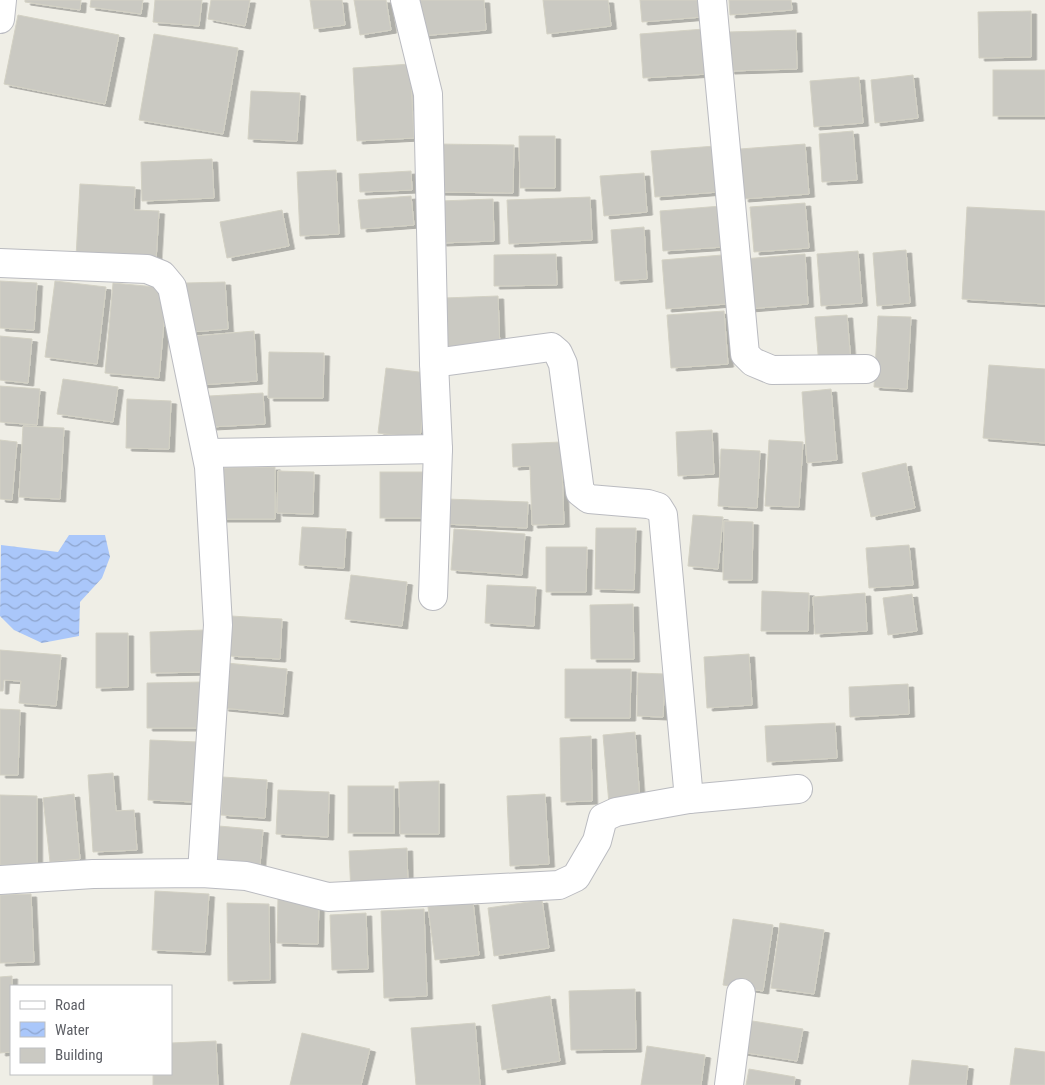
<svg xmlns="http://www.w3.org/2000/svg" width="1045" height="1085" font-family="'Roboto Condensed',sans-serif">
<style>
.water{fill:url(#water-waves)}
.building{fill:#cac9c2;stroke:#d3d1c4;filter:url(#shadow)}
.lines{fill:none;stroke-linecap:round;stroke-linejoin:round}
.street-casing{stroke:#babbc0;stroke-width:30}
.secondary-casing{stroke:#bbbcc2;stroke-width:30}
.street{stroke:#fff;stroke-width:28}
.secondary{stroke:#fff;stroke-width:28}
</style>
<defs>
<pattern id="water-waves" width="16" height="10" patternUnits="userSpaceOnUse" patternTransform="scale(1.25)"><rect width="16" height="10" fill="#aac7fa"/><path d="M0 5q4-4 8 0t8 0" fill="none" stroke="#8ea5ce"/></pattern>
<filter id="shadow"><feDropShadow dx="5.5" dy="3" stdDeviation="0" flood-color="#0004"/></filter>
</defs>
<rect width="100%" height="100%" fill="#efeee6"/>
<!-- water -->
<path class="water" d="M69,535H105L110,557L102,578L80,602L79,636L42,643L14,630L0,616L1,545L58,552Z"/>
<!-- building -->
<g class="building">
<path d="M25,0H81L80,10L25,2Z"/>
<path d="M91,0H143L141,14L90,7Z"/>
<path d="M155,0H202L199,26L153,22Z"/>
<path d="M211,0H250L245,26L208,19Z"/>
<path d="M310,0H342L345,25L314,29Z"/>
<path d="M354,0H386L391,30L360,35Z"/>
<path d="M418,0H484L486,30L421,36Z"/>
<path d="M543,0H608L611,26L547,34Z"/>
<path d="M640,0H701L702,17L642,22Z"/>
<path d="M729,0H791L792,10L730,15Z"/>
<path d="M1031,11V57L979,58L978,12Z"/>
<path d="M18,15L119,35L105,104L4,84Z"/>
<path d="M704,29L708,74L643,78L640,34Z"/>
<path d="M796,30L797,69L729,71L728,32Z"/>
<path d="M154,34L238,48L223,134L139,120Z"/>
<path d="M410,64L414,138L357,141L353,68Z"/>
<rect x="993" y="70" width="52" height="46"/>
<path d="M913,75L918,118L875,123L871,80Z"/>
<path d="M859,77L863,123L814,127L810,81Z"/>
<path d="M251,91L300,93L297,141L248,139Z"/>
<path d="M853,131L857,180L822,182L819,134Z"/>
<path d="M519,136H555V188H520Z"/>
<path d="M436,144L514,145L513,193L435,192Z"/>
<path d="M805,144L809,194L743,199L740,149Z"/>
<path d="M715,146L718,192L655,197L651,151Z"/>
<path d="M212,159L214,198L142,201L141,162Z"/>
<path d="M336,170L339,234L300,236L297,172Z"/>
<path d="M411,171L412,190L360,192L359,174Z"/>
<path d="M644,173L647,212L604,216L600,176Z"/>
<path d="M80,184L135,187L134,210L159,211L156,261L76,257Z"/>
<path d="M411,196L414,225L361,229L358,200Z"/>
<path d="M590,197L592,240L509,244L507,200Z"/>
<path d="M493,199L494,241L441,243L440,201Z"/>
<path d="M805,203L809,248L754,252L750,207Z"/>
<path d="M721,206L724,247L663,251L660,211Z"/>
<path d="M967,207L1045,211V304L962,299Z"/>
<path d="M282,210L289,246L227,258L220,222Z"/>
<path d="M644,227L647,279L615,281L611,230Z"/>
<path d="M906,250L910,303L877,306L873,253Z"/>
<path d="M858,251L862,303L821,306L817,254Z"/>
<path d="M556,254L557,285L494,286V255Z"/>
<path d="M805,254L808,304L747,309L743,259Z"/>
<path d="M722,255L726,304L666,309L662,260Z"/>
<path d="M0,281L37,283L34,330L0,328Z"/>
<path d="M55,281L106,287L97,364L45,357Z"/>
<path d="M225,282L228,329L191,332L186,283Z"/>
<path d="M113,283L167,288L159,378L105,373Z"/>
<path d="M498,296L500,350L445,351L444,298Z"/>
<path d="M724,311L728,364L671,368L667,315Z"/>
<path d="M847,315L851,363L819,366L815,317Z"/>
<path d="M878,316L911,317L907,389L874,387Z"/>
<path d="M254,331L257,381L199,385L196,336Z"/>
<path d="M0,336L32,339L28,383L0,380Z"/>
<path d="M269,352L324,353L323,398H268Z"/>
<path d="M989,365L1045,369V443L983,438Z"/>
<path d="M386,368L427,373L420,438L378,433Z"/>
<path d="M63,379L118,387L113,422L57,414Z"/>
<path d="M0,386L40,389L37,425L0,422Z"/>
<path d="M831,389L837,460L807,463L802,392Z"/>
<path d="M263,393L265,424L210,427L209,396Z"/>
<path d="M127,399L171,401L169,449L126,448Z"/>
<path d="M23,426L64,428L60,499L19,497Z"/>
<path d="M712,430L714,474L678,476L676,432Z"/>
<path d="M0,440L17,442L12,500L0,499Z"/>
<path d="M769,440L803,442L799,507L765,506Z"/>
<path d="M561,442L564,524L532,525L530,466L513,467L512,444Z"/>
<path d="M721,449L760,451L757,508L718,506Z"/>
<path d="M906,463L915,508L871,517L862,473Z"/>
<path d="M275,467V519H221L220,468Z"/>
<path d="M278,471L314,472L313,514L277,513Z"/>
<rect x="380" y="472" width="50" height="46"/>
<path d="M447,499L528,502L527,528L445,524Z"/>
<path d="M693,515L723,517L718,569L688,566Z"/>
<path d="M724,521L753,522L752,580H723Z"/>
<path d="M302,527L346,529L344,568L299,565Z"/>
<path d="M596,528H636L634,590L595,589Z"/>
<path d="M454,529L525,534L522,575L451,570Z"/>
<path d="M909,545L913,585L869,588L866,548Z"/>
<path d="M546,547H587L586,592H546Z"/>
<path d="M351,575L407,582L402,626L345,619Z"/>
<path d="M487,585L536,587L534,626L485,623Z"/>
<path d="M762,591L809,593L808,631H761Z"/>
<path d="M865,593L867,631L815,634L813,597Z"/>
<path d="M912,594L917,631L888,635L883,598Z"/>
<path d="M633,604L634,659H591L590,605Z"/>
<path d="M231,616L282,619L280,659L229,656Z"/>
<path d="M204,630L206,672L151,673L150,632Z"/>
<path d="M96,633H128V687L96,688Z"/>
<path d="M0,650L61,655L56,706L19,703L21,681L4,680L3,691H0Z"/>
<path d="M749,654L752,705L707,708L704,657Z"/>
<path d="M227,663L287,669L283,714L223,708Z"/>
<path d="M565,669H631L630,718H565Z"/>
<path d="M638,673L665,674L663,717L637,716Z"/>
<path d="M202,682V728H147V683Z"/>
<path d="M908,684L909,714L850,717L849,687Z"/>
<path d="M0,709L20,710L18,775H0Z"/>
<path d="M835,723L837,758L767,762L765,726Z"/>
<path d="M635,732L640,801L609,804L603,735Z"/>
<path d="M591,736L592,801L561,802L560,738Z"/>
<path d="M150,740L198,742L196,802L148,800Z"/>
<path d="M113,773L116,811L134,810L137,850L93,852L88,775Z"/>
<path d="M223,777L267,780L265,818L221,815Z"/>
<path d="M439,781V834H400L399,782Z"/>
<rect x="348" y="786" width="46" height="47"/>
<path d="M278,790L329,792L328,837L276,834Z"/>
<path d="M74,794L80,859L50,862L43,798Z"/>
<path d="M545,794L549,864L510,866L507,796Z"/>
<path d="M0,795L37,796V865H0Z"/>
<path d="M219,826L263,830L260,865L216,862Z"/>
<path d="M407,848L408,890L351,893L349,851Z"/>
<path d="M155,891L209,894L205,952L152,950Z"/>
<path d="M31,894L34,962L0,963V895Z"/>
<path d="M278,897L319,898L318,944L277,943Z"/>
<path d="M542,900L549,948L494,956L488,908Z"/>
<path d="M473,902L479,955L435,960L428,907Z"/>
<path d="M227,903L269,904L270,980L228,981Z"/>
<path d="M424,909L427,996L384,998L381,911Z"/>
<path d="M366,913L368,969L332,970L330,915Z"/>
<path d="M733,919L773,925L763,991L723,985Z"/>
<path d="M780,923L824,930L814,994L771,988Z"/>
<path d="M12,976L11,1052L0,1053V977Z"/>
<path d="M635,989L636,1049L571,1050L569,991Z"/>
<path d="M550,996L560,1061L502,1070L492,1005Z"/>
<path d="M746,1020L803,1029L797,1061L741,1052Z"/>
<path d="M475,1023L480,1085H416L411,1028Z"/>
<path d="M302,1033L370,1049L361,1085H290Z"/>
<path d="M216,1041L218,1085H153V1074H171V1043Z"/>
<path d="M647,1046L705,1055L701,1085H641Z"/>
<path d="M1015,1048L1045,1052V1085H1010Z"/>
<path d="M912,1060L968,1066L966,1085H909Z"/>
<path d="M749,1069L795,1077L794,1085H746Z"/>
</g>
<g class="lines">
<!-- street casing -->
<g class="street-casing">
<g id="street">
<path d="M405,0L428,94L434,363L438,449L433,596"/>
<path d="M712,0L745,354L753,362L772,370L866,369"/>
<path d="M0,263L147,269L162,275L172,287L209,467L218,625L202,873"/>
<path d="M434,363L551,347L558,353L563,364L580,492L589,499L648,504L658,507L663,515L689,799"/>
<path d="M207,453L438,449"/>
<path d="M0,880L93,874L202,873L246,876L328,897L559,885L576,877L597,841L603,818L616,812L689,799L798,789"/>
<path d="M729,1085L741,993"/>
</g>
</g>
<!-- secondary casing -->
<g class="secondary-casing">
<path id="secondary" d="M0,19L2,0"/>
</g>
<!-- street -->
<use href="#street" class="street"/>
<!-- secondary -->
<use href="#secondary" class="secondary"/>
</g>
<!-- legend -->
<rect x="10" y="985" width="162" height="90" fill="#ffffff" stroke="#bebfc1"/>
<rect x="20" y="1001" width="25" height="8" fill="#ffffff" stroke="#bebfc1"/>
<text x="55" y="1010" font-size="15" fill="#5d5f65">Road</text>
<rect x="20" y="1022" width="25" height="15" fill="url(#water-waves)" stroke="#bebfc1"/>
<text x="55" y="1035" font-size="15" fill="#5d5f65">Water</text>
<rect x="20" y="1048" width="25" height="15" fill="#cac9c2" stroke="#bebfc1"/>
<text x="55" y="1060" font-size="15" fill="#5d5f65">Building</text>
</svg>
